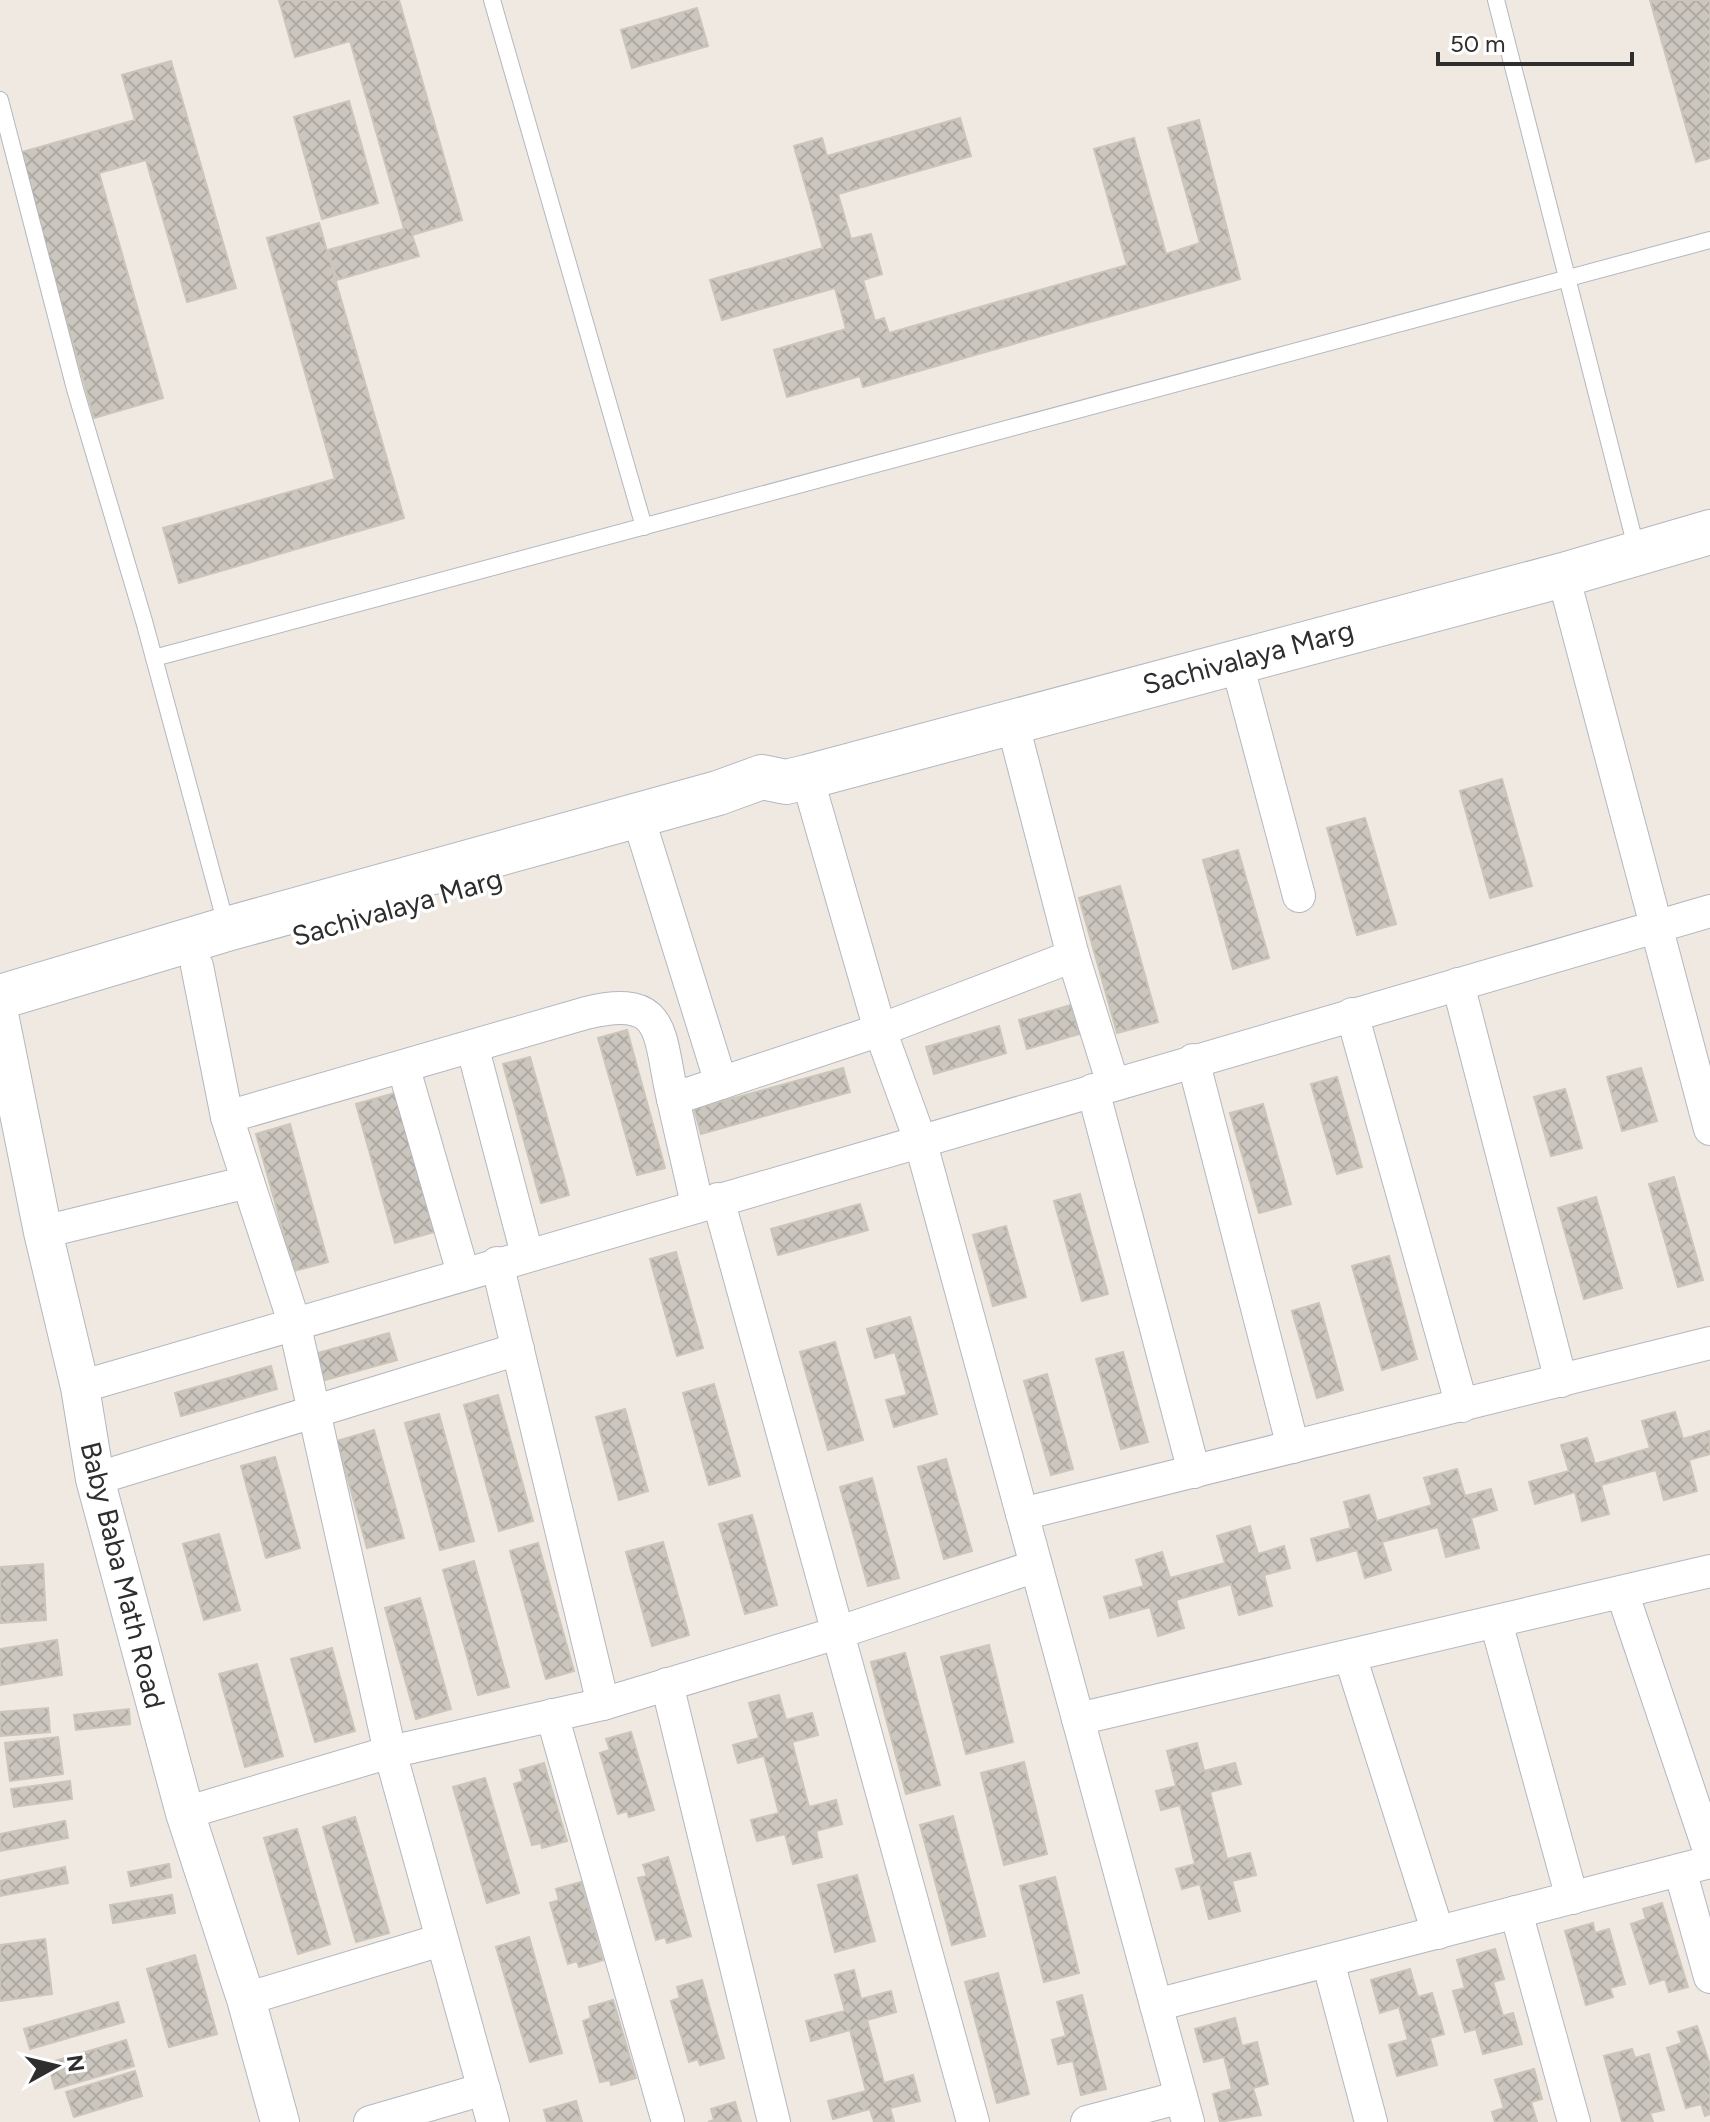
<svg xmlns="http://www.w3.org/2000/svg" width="1710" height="2122" font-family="Figtree,sans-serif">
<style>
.building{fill:url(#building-cross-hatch);stroke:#cbc5ba;stroke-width:2}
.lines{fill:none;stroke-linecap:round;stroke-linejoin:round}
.service-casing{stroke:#b4b7c1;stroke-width:18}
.minor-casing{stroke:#b4b7c1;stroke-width:34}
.tertiary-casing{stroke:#b4b7c1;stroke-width:40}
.secondary-casing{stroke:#b4b7c1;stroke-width:46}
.service{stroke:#fff;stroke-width:16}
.minor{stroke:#fff;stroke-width:32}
.tertiary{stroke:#fff;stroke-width:38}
.secondary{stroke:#fff;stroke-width:44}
.labels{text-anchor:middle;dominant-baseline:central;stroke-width:7;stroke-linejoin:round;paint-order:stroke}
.street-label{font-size:28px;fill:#2e2e2e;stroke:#fff}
</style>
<defs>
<pattern id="building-cross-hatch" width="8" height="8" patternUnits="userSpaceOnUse" patternTransform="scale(2)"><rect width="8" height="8" fill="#cbc7bf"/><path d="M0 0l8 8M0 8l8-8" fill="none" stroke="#afaba4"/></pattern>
</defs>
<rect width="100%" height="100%" fill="#efe9e1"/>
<!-- building -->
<g class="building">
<path d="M279,0H399L462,220L412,235L419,256L337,280L328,250L404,229L350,41L295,57Z"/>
<path d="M1650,0H1710V158L1696,162Z"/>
<path d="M697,8L708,46L632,68L621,30Z"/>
<path d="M171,61L236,288L187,302L146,160L99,173L163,398L94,418L19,153L135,120L122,75Z"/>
<path d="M349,101L378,203L322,219L294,117Z"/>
<path d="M960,118L971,156L838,194L851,239L871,234L882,274L863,280L875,321L884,318L889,333L1127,265L1094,149L1134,138L1166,254L1200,243L1168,128L1199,120L1240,279L863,387L860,376L787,397L774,350L846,329L835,288L722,320L710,280L823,248L794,146L822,138L827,156Z"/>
<path d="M319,223L404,518L179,583L163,528L335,479L267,238Z"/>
<path d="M1502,779L1532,886L1490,898L1460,791Z"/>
<path d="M1365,818L1396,924L1357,935L1327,828Z"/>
<path d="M1238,850L1269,958L1233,969L1203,860Z"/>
<path d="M1120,886L1158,1022L1117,1033L1079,898Z"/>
<path d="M1071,1005L1079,1034L1027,1049L1019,1020Z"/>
<path d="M999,1026L1006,1053L934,1074L926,1047Z"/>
<path d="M627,1030L665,1168L637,1175L598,1038Z"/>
<path d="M530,1057L569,1195L541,1203L503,1064Z"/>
<path d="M843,1068L850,1092L701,1134L694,1109Z"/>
<path d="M1641,1068L1657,1121L1622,1131L1607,1077Z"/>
<path d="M1337,1077L1362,1167L1337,1174L1311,1084Z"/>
<path d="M1565,1089L1582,1148L1551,1156L1534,1097Z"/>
<path d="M395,1093L434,1232L395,1243L356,1104Z"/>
<path d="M1263,1104L1291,1204L1259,1213L1230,1113Z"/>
<path d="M290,1124L328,1262L294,1271L256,1134Z"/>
<path d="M1674,1177L1703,1280L1678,1287L1649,1184Z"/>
<path d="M1080,1194L1108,1294L1082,1301L1054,1201Z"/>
<path d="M1596,1197L1622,1288L1584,1299L1558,1208Z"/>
<path d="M860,1204L868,1230L778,1255L771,1229Z"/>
<path d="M1006,1226L1026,1297L993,1306L973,1235Z"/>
<path d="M676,1252L703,1348L677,1356L650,1259Z"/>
<path d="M1389,1256L1417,1359L1382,1370L1352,1266Z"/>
<path d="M1319,1303L1343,1390L1317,1398L1292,1311Z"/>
<path d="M910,1317L937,1414L894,1427L886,1400L907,1395L895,1352L875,1358L867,1329Z"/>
<path d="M389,1333L397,1360L318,1382L311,1355Z"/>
<path d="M835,1342L863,1440L828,1450L800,1352Z"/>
<path d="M1123,1352L1148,1442L1121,1449L1096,1359Z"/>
<path d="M271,1366L277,1389L181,1416L175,1393Z"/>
<path d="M1047,1374L1073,1469L1051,1475L1024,1381Z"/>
<path d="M714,1384L740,1476L709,1485L683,1393Z"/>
<path d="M498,1395L533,1521L499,1531L464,1405Z"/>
<path d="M625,1409L648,1491L619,1500L596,1417Z"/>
<path d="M1675,1412L1683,1439L1709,1431L1710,1454L1689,1460L1697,1491L1664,1500L1656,1470L1601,1485L1609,1514L1582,1521L1575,1492L1535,1504L1529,1482L1569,1471L1561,1445L1587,1438L1595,1464L1650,1448L1642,1421Z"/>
<path d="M439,1414L474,1541L440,1550L405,1423Z"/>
<path d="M374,1430L404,1538L367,1548L337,1441Z"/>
<path d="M275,1457L300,1548L266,1558L241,1466Z"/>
<path d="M946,1459L972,1551L944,1559L918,1467Z"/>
<path d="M1457,1469L1465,1496L1491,1489L1497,1510L1471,1518L1479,1548L1446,1557L1438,1527L1382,1542L1391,1570L1365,1578L1357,1550L1317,1561L1311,1539L1351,1528L1344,1502L1369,1495L1377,1521L1432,1505L1424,1478Z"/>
<path d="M872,1478L899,1578L868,1586L840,1487Z"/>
<path d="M752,1515L777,1605L745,1614L719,1524Z"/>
<path d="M1250,1526L1258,1554L1284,1546L1290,1568L1264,1575L1272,1606L1239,1615L1231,1584L1176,1600L1184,1628L1158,1636L1150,1607L1110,1618L1104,1597L1144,1586L1136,1560L1162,1552L1170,1578L1225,1563L1217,1536Z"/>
<path d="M219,1534L240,1610L204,1620L183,1544Z"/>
<path d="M663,1542L689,1635L652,1646L626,1552Z"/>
<path d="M538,1543L574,1671L546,1679L510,1551Z"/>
<path d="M474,1561L509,1687L478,1695L443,1570Z"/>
<path d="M43,1564L46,1620L0,1623V1567Z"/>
<path d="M420,1598L451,1709L416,1719L385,1608Z"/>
<path d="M57,1640L62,1675L0,1685V1649Z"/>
<path d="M989,1645L1013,1742L966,1754L941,1657Z"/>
<path d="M332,1648L355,1731L315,1742L291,1659Z"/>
<path d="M905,1653L940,1785L906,1794L871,1662Z"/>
<path d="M257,1664L283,1756L245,1767L219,1674Z"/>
<path d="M779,1695L786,1720L812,1713L818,1735L792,1742L809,1807L836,1800L842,1824L816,1831L822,1857L793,1864L785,1834L757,1841L751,1820L779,1813L764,1756L738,1763L733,1745L759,1738L749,1703Z"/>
<path d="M48,1708L50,1732L0,1736V1712Z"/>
<path d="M129,1709L130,1724L76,1730L74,1715Z"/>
<path d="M631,1732L654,1810L629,1817L627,1811L618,1814L600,1753L610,1750L606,1739Z"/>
<path d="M58,1737L63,1774L10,1781L5,1743Z"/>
<path d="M1197,1743L1204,1771L1235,1763L1241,1784L1210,1792L1227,1859L1250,1853L1256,1875L1232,1881L1240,1911L1209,1919L1200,1884L1182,1889L1176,1869L1195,1864L1180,1805L1161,1810L1156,1791L1176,1786L1167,1751Z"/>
<path d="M1024,1762L1047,1854L1004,1865L981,1773Z"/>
<path d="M544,1763L567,1841L542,1848L541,1843L532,1845L514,1784L523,1781L520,1770Z"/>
<path d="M485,1778L519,1893L487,1903L453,1787Z"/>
<path d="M70,1781L72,1799L14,1807L11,1789Z"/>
<path d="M953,1816L985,1936L952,1945L920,1825Z"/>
<path d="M355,1817L389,1933L356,1942L323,1827Z"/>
<path d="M65,1821L68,1838L0,1851V1834Z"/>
<path d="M297,1829L330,1944L298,1954L264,1838Z"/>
<path d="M668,1857L691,1936L667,1943L665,1937L656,1940L638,1878L647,1876L643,1865Z"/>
<path d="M169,1864L171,1877L131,1886L128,1872Z"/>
<path d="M65,1867L68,1883L0,1896V1881Z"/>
<path d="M857,1875L875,1941L835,1952L818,1885Z"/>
<path d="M1055,1877L1079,1973L1044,1982L1020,1886Z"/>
<path d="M581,1882L603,1960L579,1967L577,1961L568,1964L550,1903L559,1900L556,1889Z"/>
<path d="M172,1895L175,1913L113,1923L110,1905Z"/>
<path d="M1662,1903L1688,1987L1669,1992L1665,1979L1650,1984L1631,1924L1646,1919L1643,1909Z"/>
<path d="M1593,1923L1595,1933L1609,1929L1625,1984L1610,1988L1613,1997L1586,2005L1565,1931Z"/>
<path d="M529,1937L562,2053L530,2062L496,1947Z"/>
<path d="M45,1939L52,1994L0,2001V1945Z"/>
<path d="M1495,1949L1504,1979L1493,1982L1503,2016L1513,2013L1522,2044L1483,2054L1476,2029L1465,2032L1453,1991L1465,1988L1457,1960Z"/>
<path d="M195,1955L217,2034L169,2047L147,1969Z"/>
<path d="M1410,1969L1418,1997L1432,1993L1444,2034L1430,2038L1437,2065L1397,2076L1389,2045L1408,2040L1399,2007L1380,2013L1371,1980Z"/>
<path d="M854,1970L861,1999L891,1991L896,2012L867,2020L884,2083L913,2075L920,2101L890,2108L894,2122H874L870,2109L833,2119L828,2101L866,2091L850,2030L811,2041L806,2021L845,2011L835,1975Z"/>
<path d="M998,1973L1029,2094L997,2103L965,1982Z"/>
<path d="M702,1980L724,2058L700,2065L698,2059L689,2062L671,2001L680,1998L677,1987Z"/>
<path d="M1082,1995L1106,2089L1081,2095L1073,2061L1058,2064L1052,2040L1066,2036L1057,2002Z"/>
<path d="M613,2000L636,2078L611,2085L610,2080L600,2082L583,2021L591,2018L589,2007Z"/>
<path d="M118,2002L124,2022L30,2049L24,2029Z"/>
<path d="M1235,2018L1242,2046L1257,2042L1268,2084L1253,2088L1261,2115L1220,2122L1213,2094L1232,2089L1224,2057L1204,2062L1195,2029Z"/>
<path d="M1697,2026L1710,2065V2114L1705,2116L1701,2104L1686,2108L1667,2048L1682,2043L1678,2032Z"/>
<path d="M126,2040L134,2066L55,2089L48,2063Z"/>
<path d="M1632,2049L1635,2058L1649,2054L1664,2110L1650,2113L1653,2122H1622L1604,2056Z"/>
<path d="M1534,2069L1542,2099L1531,2102L1537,2122H1495L1492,2112L1504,2108L1495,2080Z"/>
<path d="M135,2071L142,2096L74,2117L66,2092Z"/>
<path d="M576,2101L582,2122H547L544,2110Z"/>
<path d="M735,2102L741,2122H708L714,2120L711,2109Z"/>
</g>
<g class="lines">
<!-- service casing -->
<g class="service-casing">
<g id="service">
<path d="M492,0L644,527"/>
<path d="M1496,0L1637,551"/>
<path d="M0,100L75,389L144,621L227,928"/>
<path d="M154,658L1710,240"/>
</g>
</g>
<!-- minor casing -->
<g class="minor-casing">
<g id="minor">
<path d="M1563,575L1710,1129"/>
<path d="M1236,660L1299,896"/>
<path d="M1012,721L1073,956L1113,1084"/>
<path d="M807,777L880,1030L920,1140L1188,2122"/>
<path d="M644,836L721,1083"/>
<path d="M1458,984L1561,1381"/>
<path d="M1352,1014L1462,1406"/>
<path d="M473,1049L527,1254"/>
<path d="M1193,1060L1293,1447"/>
<path d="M404,1069L463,1273"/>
<path d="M1093,1090L1194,1472"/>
<path d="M673,1099L697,1204"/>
<path d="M227,1117L586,1013C668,993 658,1035 673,1099L880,1030L1073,956"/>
<path d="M248,1182L294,1322L390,1752L493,2122"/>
<path d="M718,1199L973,2122"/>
<path d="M43,1232L248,1182L227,1117L197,966"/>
<path d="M497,1263L603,1704"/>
<path d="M80,1387L1710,911"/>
<path d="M95,1479L518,1349"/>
<path d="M1022,1514L1710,1343"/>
<path d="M1622,1592L1710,1853"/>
<path d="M1496,1622L1572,1898"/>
<path d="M1350,1656L1438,1933"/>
<path d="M667,1684L774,2122"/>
<path d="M552,1715L668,2122"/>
<path d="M1078,1719L1710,1571"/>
<path d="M185,1813L390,1752L603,1704L837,1633L1036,1566"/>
<path d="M1680,1870L1710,1977"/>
<path d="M1516,1912L1574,2122"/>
<path d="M1328,1961L1371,2122"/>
<path d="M246,1999L441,1940"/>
<path d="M1156,2005L1710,1862"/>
<path d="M370,2122L484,2089"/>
<path d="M1087,2122L1181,2097"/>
</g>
</g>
<!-- tertiary casing -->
<g class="tertiary-casing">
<path id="tertiary" d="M0,1019L43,1232L80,1387L95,1479L185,1813L246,1999L280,2122"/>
</g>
<!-- secondary casing -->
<g class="secondary-casing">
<path id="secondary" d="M0,997L227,929L718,793L762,777L786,782L807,777L1563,575L1710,532"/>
</g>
<!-- service -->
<use href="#service" class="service"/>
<!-- minor -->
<use href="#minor" class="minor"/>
<!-- tertiary -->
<use href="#tertiary" class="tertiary"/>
<!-- secondary -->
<use href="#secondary" class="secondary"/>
</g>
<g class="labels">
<!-- street labels -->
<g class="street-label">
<text transform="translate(1248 657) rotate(-15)">Sachivalaya Marg</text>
<text transform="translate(397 907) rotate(-16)">Sachivalaya Marg</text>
<text transform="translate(123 1575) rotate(76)">Baby Baba Math Road</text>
</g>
</g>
<!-- north arrow -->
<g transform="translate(56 2066) rotate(82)" stroke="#ffffff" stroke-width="6" paint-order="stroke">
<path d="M0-6L14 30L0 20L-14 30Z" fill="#2e2e2e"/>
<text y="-12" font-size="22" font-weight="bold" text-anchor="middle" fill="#2e2e2e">N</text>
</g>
<!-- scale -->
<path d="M1438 52v12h194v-12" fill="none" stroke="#2e2e2e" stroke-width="4"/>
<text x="1450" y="52" font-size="24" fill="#2e2e2e" stroke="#ffffff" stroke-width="6" paint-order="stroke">50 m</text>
</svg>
